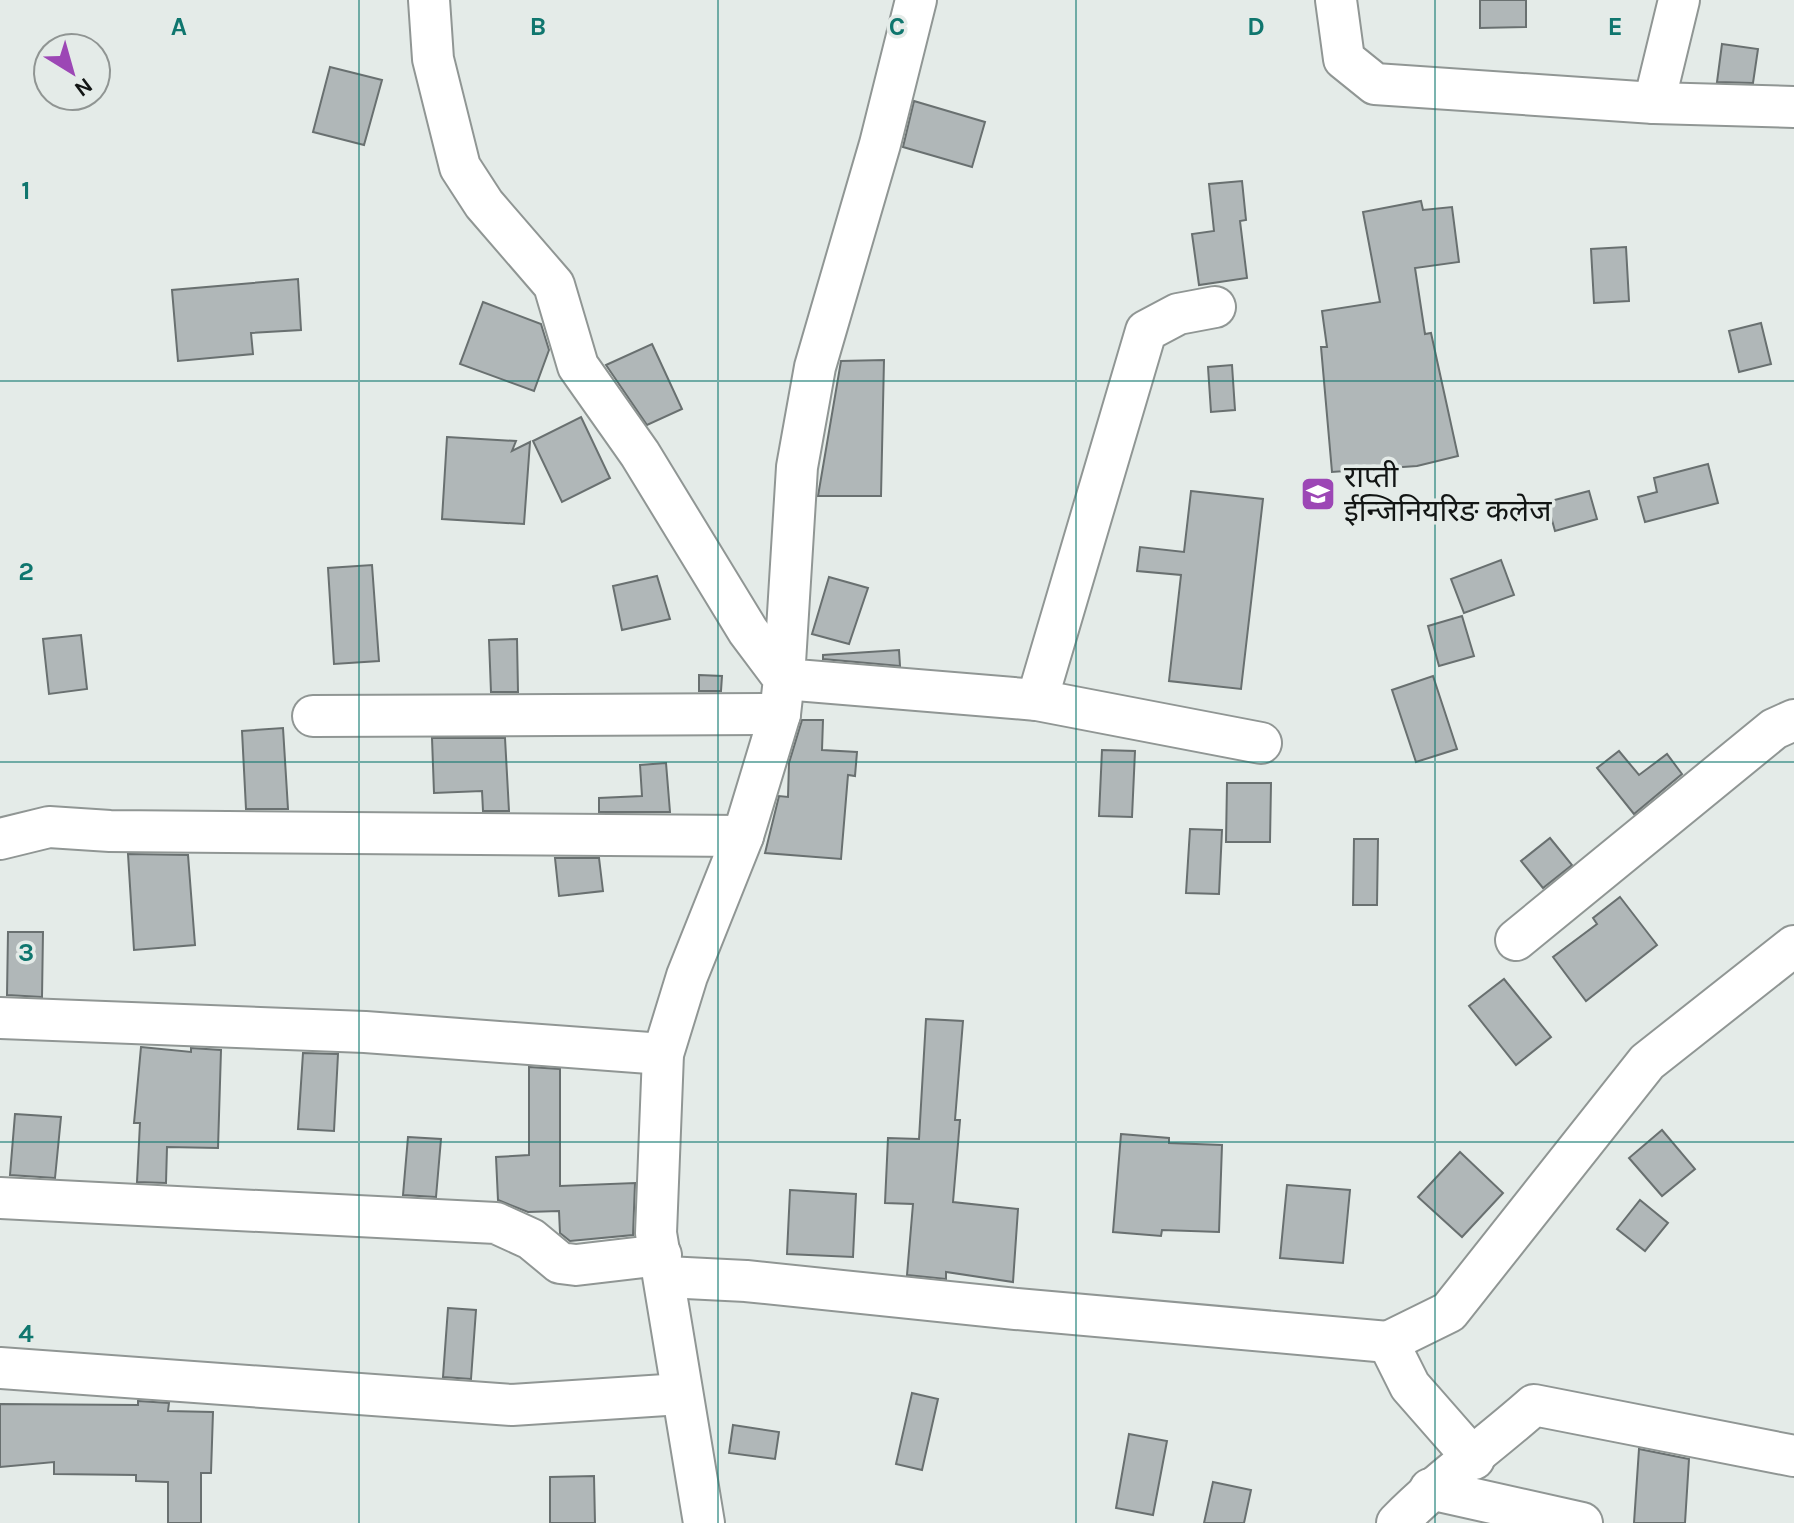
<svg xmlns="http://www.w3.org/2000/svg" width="1794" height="1523" font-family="Karla,'Noto Sans Devanagari',sans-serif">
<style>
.building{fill:#b0b7b8;stroke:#697070;stroke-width:2}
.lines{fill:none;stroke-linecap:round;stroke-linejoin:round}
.minor-casing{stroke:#909694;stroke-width:44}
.minor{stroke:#fff;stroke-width:40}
.grid{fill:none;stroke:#0f766e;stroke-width:2;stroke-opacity:0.55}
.labels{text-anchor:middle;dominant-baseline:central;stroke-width:7;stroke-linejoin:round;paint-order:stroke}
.poi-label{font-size:30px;fill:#121514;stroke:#e4ebe8;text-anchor:start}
.grid-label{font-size:26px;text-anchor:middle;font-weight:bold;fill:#0f766e;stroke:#e4ebe8;stroke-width:7;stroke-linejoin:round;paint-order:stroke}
</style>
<rect width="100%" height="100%" fill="#e4ebe8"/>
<!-- building -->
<g class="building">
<path d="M1480,0H1526V27L1480,28Z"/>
<path d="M1722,44L1758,49L1753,83L1717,82Z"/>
<path d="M330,67L382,80L364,145L313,132Z"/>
<path d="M914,101L985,122L972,167L903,147Z"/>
<path d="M1242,181L1246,220L1240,221L1247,278L1199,285L1192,234L1214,231L1209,184Z"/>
<path d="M1421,201L1423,210L1452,207L1459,262L1415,268L1425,334L1431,333L1458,456L1417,466L1332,472L1321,347H1327L1322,311L1380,302L1363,212Z"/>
<path d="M1626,247L1629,301L1594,303L1591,249Z"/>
<path d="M298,279L301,330L251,333L253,354L178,361L172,290Z"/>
<path d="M483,302L541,324L549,350L534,391L460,364Z"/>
<path d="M1761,323L1771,364L1739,372L1729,331Z"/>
<path d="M652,344L682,409L647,425L606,365Z"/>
<path d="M884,360L881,496H818L841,361Z"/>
<path d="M1232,365L1235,410L1211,412L1208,367Z"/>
<path d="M581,417L610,478L562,502L533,441Z"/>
<path d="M447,437L516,441L512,451L530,442L524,524L442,519Z"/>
<path d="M1708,464L1718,503L1645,522L1638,497L1657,492L1654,478Z"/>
<path d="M1191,491L1263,499L1241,689L1169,681L1181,575L1137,571L1140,547L1184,552Z"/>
<path d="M1589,491L1597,519L1555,531L1547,502Z"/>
<path d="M1501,560L1514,595L1464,613L1451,579Z"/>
<path d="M372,565L379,661L334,664L328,568Z"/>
<path d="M657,576L670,619L622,630L613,586Z"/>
<path d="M829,577L868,588L849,644L812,634Z"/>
<path d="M1462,616L1474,656L1439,666L1428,626Z"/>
<path d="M81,635L87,689L49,694L43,639Z"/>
<path d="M517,639L518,692H491L489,640Z"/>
<path d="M899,650L900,666L823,659V655Z"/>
<path d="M699,675L722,676L721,691H699Z"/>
<path d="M1433,676L1457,749L1416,762L1392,690Z"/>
<path d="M802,720H823L822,750L857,752L855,776L848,775L841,859L765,853L779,796L788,797L789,763Z"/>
<path d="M283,728L288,809H246L242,731Z"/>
<path d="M432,738H505L509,811H483L482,791L434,793Z"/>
<path d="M1102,750L1135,751L1132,817L1099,816Z"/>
<path d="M1619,751L1639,775L1667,754L1682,774L1634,814L1597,768Z"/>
<path d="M666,763L670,812H599V798L642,796L640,765Z"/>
<path d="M1227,783H1271L1270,842H1226Z"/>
<path d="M1190,829L1222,830L1219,894L1186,893Z"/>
<path d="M1550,838L1572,865L1543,888L1521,861Z"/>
<path d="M1354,839H1378L1377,905H1353Z"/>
<path d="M128,854L188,855L195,945L134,950Z"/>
<path d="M555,858H599L603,891L559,896Z"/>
<path d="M1620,897L1657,945L1586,1001L1553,957L1597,924L1593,918Z"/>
<path d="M8,932H43L42,997L7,995Z"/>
<path d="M1504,979L1551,1037L1516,1065L1469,1006Z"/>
<path d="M926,1019L963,1021L955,1120H960L953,1202L1018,1209L1013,1282L946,1272V1279L907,1275L913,1204L885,1203L888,1138L919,1139Z"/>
<path d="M141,1047L191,1052V1048L221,1050L218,1148L167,1147L166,1183L137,1182L140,1123H134Z"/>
<path d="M303,1053L338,1054L334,1131L298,1129Z"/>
<path d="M529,1067L560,1069V1186L635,1183L633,1235L570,1241L560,1233L559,1211L528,1212L498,1200L496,1157L529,1155Z"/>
<path d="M15,1114L61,1117L55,1178L10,1175Z"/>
<path d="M1662,1130L1695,1169L1662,1196L1629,1158Z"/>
<path d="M1121,1134L1169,1138V1143L1222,1145L1219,1232L1162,1230L1161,1236L1113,1232Z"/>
<path d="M408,1137L441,1139L436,1197L403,1195Z"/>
<path d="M1460,1152L1503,1193L1462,1237L1418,1197Z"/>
<path d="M1287,1185L1350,1190L1343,1263L1280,1258Z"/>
<path d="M790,1190L856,1194L853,1257L787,1254Z"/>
<path d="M1640,1200L1668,1223L1645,1251L1617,1229Z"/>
<path d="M448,1308L476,1310L471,1379L443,1377Z"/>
<path d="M912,1393L938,1399L922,1470L896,1464Z"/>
<path d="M138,1401L169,1403L168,1411L213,1412L211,1473H201V1523H168V1482L136,1481V1475L54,1474V1462L0,1467V1404L138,1405Z"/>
<path d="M733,1425L779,1432L775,1459L729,1453Z"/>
<path d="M1129,1434L1167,1441L1153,1515L1116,1508Z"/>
<path d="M1639,1449L1689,1459L1685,1523H1634Z"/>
<path d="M594,1476L595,1523H550V1477Z"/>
<path d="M1213,1482L1251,1490L1244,1523H1204Z"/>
</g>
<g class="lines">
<!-- minor casing -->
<g class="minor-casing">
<g id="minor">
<path d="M429,0L433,59L460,167L484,204L554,285L578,366L640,454L748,631L784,679L780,714L743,836L687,976L663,1054L656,1233L704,1523"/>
<path d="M916,0L880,144L815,367L797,467L784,679L1037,700L1261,743"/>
<path d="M1336,0L1344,59L1375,84L1654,103L1794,107"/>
<path d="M1654,103L1679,0"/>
<path d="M1037,700L1146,331L1178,314L1215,307"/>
<path d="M313,716L780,714"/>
<path d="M0,839L49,827L110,831L743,836"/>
<path d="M1516,940L1774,729L1794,720"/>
<path d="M0,1018L365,1032L663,1054"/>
<path d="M0,1198L496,1223L531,1239L560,1263L576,1265L661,1255"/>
<path d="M666,1277L746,1281L1016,1309L1388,1342L1410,1386L1474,1459"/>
<path d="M1388,1342L1449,1312L1647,1062L1794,946"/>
<path d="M0,1368L512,1405L681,1394"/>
<path d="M1430,1489L1582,1523"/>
<path d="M1397,1523C1439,1480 1489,1445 1534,1405L1794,1456"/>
</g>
</g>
<!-- minor -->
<use href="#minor" class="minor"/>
</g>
<!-- grid -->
<path class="grid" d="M359,0V1523M718,0V1523M1076,0V1523M1435,0V1523M0,381H1794M0,762H1794M0,1142H1794"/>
<!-- icons -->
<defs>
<g id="school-square" transform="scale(1.8)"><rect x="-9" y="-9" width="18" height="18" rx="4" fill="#9c47b5" stroke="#e4ebe8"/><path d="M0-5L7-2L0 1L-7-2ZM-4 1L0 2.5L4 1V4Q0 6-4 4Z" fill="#fff"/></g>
</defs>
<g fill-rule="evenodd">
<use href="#school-square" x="1318" y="494"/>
</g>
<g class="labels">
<!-- poi labels -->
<g class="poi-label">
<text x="1344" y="477">राप्ती<tspan x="1344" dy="34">ईन्जिनियरिङ कलेज</tspan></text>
</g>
</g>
<g class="grid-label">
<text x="179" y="35">A</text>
<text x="538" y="35">B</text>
<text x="897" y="35">C</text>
<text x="1256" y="35">D</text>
<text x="1615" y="35">E</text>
<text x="26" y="199">1</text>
<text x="26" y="580">2</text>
<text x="26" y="961">3</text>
<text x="26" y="1342">4</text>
</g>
<!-- north arrow -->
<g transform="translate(72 72) rotate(143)"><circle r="38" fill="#e4ebe8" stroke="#909593" stroke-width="2"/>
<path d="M0-6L14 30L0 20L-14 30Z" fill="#9c47b5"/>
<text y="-12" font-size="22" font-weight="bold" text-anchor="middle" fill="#121514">N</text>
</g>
</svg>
